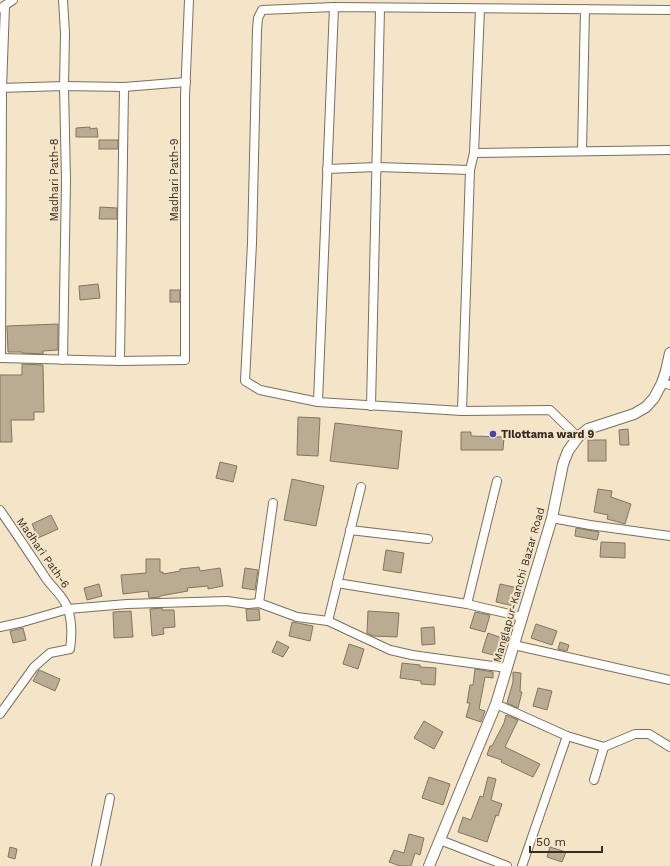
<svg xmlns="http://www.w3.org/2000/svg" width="670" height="866" font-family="'Work Sans',sans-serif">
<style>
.building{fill:#baac92;stroke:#83765d}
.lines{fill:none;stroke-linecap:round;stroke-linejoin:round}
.minor-casing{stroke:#7c6f57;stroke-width:10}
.tertiary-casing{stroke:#7c6f57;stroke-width:12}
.minor{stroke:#fff;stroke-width:8}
.tertiary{stroke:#fff;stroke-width:10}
.poi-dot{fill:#4045b9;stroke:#f4e5c9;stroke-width:1.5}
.labels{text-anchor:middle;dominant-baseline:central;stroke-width:4;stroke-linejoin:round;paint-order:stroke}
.street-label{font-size:11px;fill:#332d23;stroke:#f4e5c9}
.poi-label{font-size:11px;font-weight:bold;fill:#332d23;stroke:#f4e5c9;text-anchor:start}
</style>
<rect width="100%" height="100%" fill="#f4e5c9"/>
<!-- building -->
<g class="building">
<path d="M90,127V129L97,128L98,137H76V128Z"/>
<rect x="99" y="140" width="19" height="9"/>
<path d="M100,207L117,208V219H99Z"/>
<path d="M98,284L100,298L80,300L79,286Z"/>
<rect x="170" y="290" width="10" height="12"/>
<path d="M58,324V350L43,351V354L22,353V352H8L7,326Z"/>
<path d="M22,364L43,365L44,412H34V420H11L12,442H0V375H22Z"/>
<path d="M298,417L320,418L318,456L297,455Z"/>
<path d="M335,423L402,431L398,469L330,461Z"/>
<path d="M628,429L629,445H620L619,430Z"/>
<path d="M461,432H471V436L504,437L503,450H461Z"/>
<rect x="588" y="440" width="18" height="21"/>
<path d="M220,462L237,466L233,482L216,478Z"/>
<path d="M292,479L324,486L316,526L284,520Z"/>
<path d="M598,489L612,491L611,497L631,504L625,524L607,519L608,515L594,512Z"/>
<path d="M51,515L58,529L38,538L32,524Z"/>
<path d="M576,528L599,532L597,540L575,536Z"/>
<path d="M601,542L625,543V558L600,557Z"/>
<path d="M386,550L404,553L401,573L383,570Z"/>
<path d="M146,559H160V572H163V574L180,571V569L199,567L200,571L220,568L223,586L208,589V586L187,588L188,591L160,596V597L149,598L148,591L123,594L121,575L146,573Z"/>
<path d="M245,568L258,570L255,590L242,588Z"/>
<path d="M99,584L102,596L87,600L84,588Z"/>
<path d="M500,584L518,588L514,606L496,602Z"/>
<path d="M162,608V610H174L175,627L163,628L164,634L152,636L150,609Z"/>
<path d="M246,609H259L260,620L247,621Z"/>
<path d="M131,611L133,637L114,638L113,612Z"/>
<path d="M368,611L399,613L397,637L373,636L367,633Z"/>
<path d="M475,612L490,615L485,632L470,628Z"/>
<path d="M292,622L313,626L310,641L289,636Z"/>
<path d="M536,624L557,631L552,645L531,638Z"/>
<path d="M434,627L435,644L422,645L421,628Z"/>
<path d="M23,628L26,640L13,643L10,631Z"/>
<path d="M488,633L502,638L497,656L482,652Z"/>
<path d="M277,641L289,647L283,657L272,652Z"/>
<path d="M560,642L569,645L567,651L558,649Z"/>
<path d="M349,644L364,649L358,669L343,664Z"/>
<path d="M402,663L420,665V667L436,668L435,685L421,684V681L400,678Z"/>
<path d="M475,669L493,672V678L485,677L479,709L485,711L481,722L466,717L470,703H467L470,685H473Z"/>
<path d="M39,670L60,679L55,691L33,681Z"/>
<path d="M513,672L521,673L520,692H522L518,708L507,703L513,682Z"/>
<path d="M538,688L552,691L547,710L533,706Z"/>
<path d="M506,715L518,720L505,747L540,764L533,777L501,762L502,760L487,755L490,746H492L504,723Z"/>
<path d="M424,721L443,732L434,749L414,738Z"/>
<path d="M429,777L450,784L443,805L422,798Z"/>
<path d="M488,777L496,779L491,800L502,804L498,816L496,815L487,842L458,832L463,817L471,820L480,796L483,797Z"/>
<path d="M409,834L424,838L420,855L415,853L411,866H400L389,862L394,850L404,853Z"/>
<path d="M10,847L17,849L15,859L8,857Z"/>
<path d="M550,847L566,852L562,862L547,857Z"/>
</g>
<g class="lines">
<!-- minor casing -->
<g class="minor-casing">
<g id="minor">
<path d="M1,8L13,0"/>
<path d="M0,88L64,86L124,87L186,82"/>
<path d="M582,151L585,9"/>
<path d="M474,153L670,150"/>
<path d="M327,169L377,167L470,170"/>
<path d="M0,358L120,361L185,360V97L189,0"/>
<path d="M1,358L2,88L5,6"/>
<path d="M63,360L66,181L64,86L65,33L63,0"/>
<path d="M120,361L124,87"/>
<path d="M662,383L670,385"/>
<path d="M318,402L334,7"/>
<path d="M371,406L380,8"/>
<path d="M462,411L470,170L474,153L480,9"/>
<path d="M578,437L550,410L462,411L318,402L260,390L245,381L252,243L257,30L258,18L262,10L334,7L670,10"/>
<path d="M0,510C15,532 30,554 45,577C52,588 64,596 68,609C72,622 72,636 70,649L50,653L34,667L0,714"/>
<path d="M552,518L590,525L670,536"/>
<path d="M350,530L428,539"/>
<path d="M337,583L467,604L522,617"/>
<path d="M259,603L273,503"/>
<path d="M467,604L497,481"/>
<path d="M328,621L361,487"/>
<path d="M0,627L23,622L68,609L127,604L227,601L248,604L259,603L297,617L328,621L390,650L412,655L507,668"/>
<path d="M514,645L670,680"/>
<path d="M496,704L567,736L604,747L635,734H649L670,747"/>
<path d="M594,780L604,747"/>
<path d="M440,840L507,866"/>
<path d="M96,866L110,798"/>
<path d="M522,866L567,736"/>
</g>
</g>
<!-- tertiary casing -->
<g class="tertiary-casing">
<path id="tertiary" d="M429,866L496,704L552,518L563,464L568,451L578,437L588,429L634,414L646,407L654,398L662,383L666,371L670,353"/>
</g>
<!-- minor -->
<use href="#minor" class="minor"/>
<!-- tertiary -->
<use href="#tertiary" class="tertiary"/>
</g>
<!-- markers -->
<circle class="poi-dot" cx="493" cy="434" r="4"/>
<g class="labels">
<!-- street labels -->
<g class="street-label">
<text transform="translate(54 180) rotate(-90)">Madhari Path-8</text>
<text transform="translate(174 180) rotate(-90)">Madhari Path-9</text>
<text transform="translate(43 553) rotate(55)">Madhari Path-6</text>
<text transform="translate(519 585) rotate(-74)">Manglapur-Kanchi Bazar Road</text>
</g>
<!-- poi labels -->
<g class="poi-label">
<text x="501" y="434">Tilottama ward 9</text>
</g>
</g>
<!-- scale -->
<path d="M530 846v6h72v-6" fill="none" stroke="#332d23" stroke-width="2"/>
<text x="536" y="846" font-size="12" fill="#332d23" stroke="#f4e5c9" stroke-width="3" paint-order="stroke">50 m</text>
</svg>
